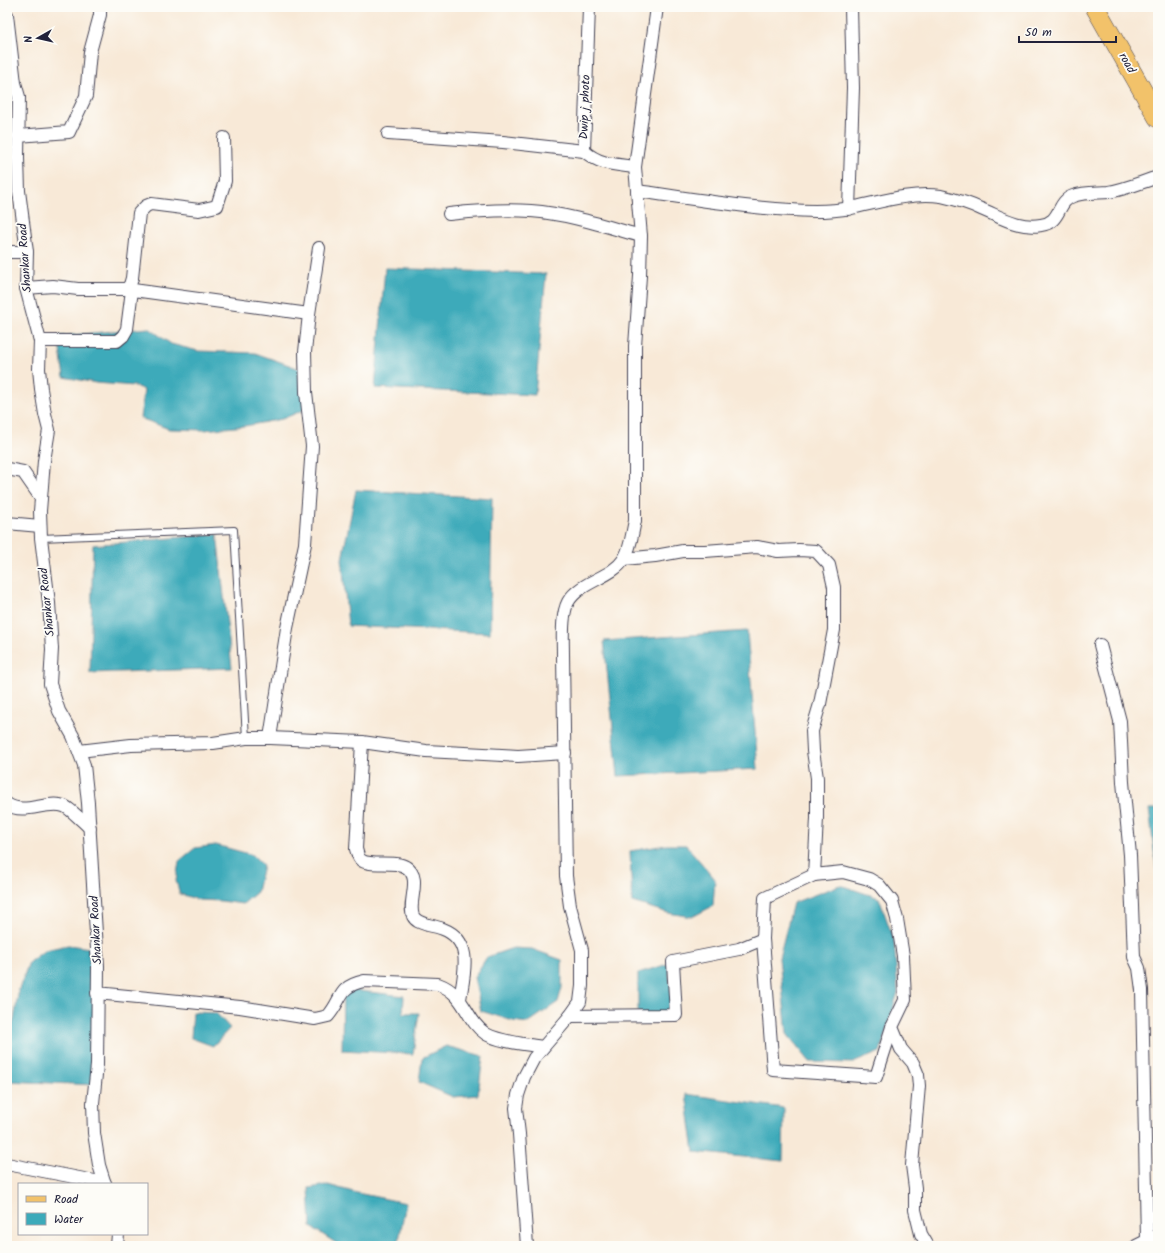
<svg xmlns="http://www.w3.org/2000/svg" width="1165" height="1253" font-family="Kalam,sans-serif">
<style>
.water{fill:#3caaba;stroke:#2f667a}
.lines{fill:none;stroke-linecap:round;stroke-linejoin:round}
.service-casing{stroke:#424052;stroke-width:8}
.minor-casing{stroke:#424052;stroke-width:14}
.primary-casing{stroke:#424052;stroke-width:20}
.service{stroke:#fff;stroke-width:6}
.minor{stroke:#fff;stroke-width:12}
.primary{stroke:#f2c26a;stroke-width:19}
.labels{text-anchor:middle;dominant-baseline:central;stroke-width:3.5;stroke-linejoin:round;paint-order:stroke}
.street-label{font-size:12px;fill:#22223b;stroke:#fdfcf7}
</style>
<rect width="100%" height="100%" fill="#fdfcf7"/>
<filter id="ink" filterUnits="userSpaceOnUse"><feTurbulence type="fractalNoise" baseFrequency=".025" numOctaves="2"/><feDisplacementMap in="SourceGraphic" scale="8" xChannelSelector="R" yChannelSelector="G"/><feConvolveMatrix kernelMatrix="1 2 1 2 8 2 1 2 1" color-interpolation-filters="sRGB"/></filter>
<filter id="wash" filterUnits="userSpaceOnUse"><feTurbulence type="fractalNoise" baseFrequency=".012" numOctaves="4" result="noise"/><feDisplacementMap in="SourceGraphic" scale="16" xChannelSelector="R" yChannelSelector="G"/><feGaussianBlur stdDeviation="0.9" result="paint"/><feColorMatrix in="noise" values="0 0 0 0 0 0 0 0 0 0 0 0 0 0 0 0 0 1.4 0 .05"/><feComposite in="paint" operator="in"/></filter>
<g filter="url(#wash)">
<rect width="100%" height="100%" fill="#f8e9d7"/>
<!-- water -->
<g class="water">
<path d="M385,268L546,274L535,395L375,388Z"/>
<path d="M149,328L171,344L198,351L255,353L306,371L316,405L282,419L245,426L204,430L169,429L140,418L144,390L135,386L96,383L64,377L58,336Z"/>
<path d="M356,490L492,498L490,633L348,626L342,559Z"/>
<path d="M217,534L232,668L90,673L93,545Z"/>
<path d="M747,631L758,769L618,776L604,641Z"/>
<path d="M1149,809H1158V883Z"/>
<path d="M216,845L253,855L263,865L257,892L243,904L221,901L199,900L180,894L176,881L179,861L195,848Z"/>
<path d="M666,845H686L715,879L713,906L692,917L668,913L632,902L630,851Z"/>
<path d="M840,885L879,898L894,940L898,992L880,1052L853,1063L810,1062L787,1034L779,958L793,903Z"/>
<path d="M68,945L90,948L94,969L95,1085L7,1081V1042L14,1020L19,989L29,962L45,950Z"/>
<path d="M513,948L532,949L562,960V988L558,1002L528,1023L513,1021L481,1011L474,977L487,957Z"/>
<path d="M668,964L674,1015H638V973Z"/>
<path d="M343,989L404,996L403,1013H419L413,1054L342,1050Z"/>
<path d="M193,1012L216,1013L230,1028L213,1046L191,1038Z"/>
<path d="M446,1046L483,1056L478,1095L453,1097L419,1082L422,1058Z"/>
<path d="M686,1094L784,1108L783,1161L694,1152Z"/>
<path d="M328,1185L357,1193L406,1203L398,1245L375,1244L339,1245L311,1227L309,1188Z"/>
</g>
</g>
<g filter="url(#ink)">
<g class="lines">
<!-- service casing -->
<g class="service-casing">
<path id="service" d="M41,538L234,530L246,738"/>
</g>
<!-- minor casing -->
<g class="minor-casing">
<g id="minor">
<path d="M589,7L584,151C600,165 614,164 635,167"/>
<path d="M7,15L15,83L19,97L18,158L19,191L27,252L26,288L40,341L39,369L41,389L45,414L49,430L44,461L40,511L41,538L49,603L52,649L50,684L59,711L73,736L84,765L88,803L98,966L97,1065L93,1103L94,1133L99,1165L105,1184"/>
<path d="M388,134L503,142L584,151"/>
<path d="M18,136L69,132L86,96L90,52L100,15V7"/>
<path d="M637,191C695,199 757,210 815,211C826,211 840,210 851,208C880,202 910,192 941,196C954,199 969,203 981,209C1001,217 1019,229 1041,225C1062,222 1056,202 1073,196C1084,192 1097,193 1109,192C1126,189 1142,182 1158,177"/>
<path d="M849,209L853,88L851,7"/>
<path d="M449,214C476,211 503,209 531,211C569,214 605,226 641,236"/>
<path d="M7,252H27"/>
<path d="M26,288L53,286L78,289H126L130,285L132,278L139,213L146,206L151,204L199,210L217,206L225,181L224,138"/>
<path d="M126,289L309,314"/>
<path d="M40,341H117L123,336L127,329L132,290"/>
<path d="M7,469L23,472L41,498"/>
<path d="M7,523L40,526"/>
<path d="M624,559L655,556L683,551H705L757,547L778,551L799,550L816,551L829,565L834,587V630L820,704L812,731L813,751L817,778V818L814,875L843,872L869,879L879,885L892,901L897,919L903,956L905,1000L892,1027L901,1049L913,1063L918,1075L919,1086L912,1165L915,1188V1210L921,1234L928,1246"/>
<path d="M1100,645L1120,721L1123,782L1130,855L1134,957L1139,968L1142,990L1147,1240"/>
<path d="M270,738L287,628L305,544L312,446L306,392L305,352L309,314L319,248"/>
<path d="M362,742L356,849C357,852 358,858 361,860C369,867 396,860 406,867C423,878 407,901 413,916C416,922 422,923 428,925C433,926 438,927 443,929C474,941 464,974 460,999"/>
<path d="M79,751L131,745L213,743L246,738H270L362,742L426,751L484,754L518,756L565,753"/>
<path d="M7,804C24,816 46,800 64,806C70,808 85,824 90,828"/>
<path d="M763,939L773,1070L876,1077L892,1027"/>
<path d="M97,993L240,1007L315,1019L328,1016C343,999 337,987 364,981L438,984C466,994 465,1020 486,1034C500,1042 527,1044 543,1047"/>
<path d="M570,1016L676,1015L673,962L739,949L763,939L765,898L814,875"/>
<path d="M7,1164L105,1183"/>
<path d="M117,1246L118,1234"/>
<path d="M527,1246L519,1134L516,1108L518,1095L524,1077L534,1058L570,1016L580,1002L582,986V950L570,906L566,876L563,654C563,640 561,615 568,602C580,581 612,578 624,559C631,548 632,533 635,521V346L640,276L641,236L635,167L657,7"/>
<path d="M1136,1246L1158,1235"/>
</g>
</g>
<!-- primary casing -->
<g class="primary-casing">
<path id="primary" d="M1095,7L1158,118"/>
</g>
<!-- service -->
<use href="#service" class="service"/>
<!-- minor -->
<use href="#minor" class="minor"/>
<!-- primary -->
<use href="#primary" class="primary"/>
</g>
</g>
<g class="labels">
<!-- street labels -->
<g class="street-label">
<text transform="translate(1127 63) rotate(61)">road</text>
<text transform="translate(585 107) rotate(-88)">Dwip j photo</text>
<text transform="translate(25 258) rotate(-94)">Shankar Road</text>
<text transform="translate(47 602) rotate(-96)">Shankar Road</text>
<text transform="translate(96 930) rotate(-93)">Shankar Road</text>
</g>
</g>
<!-- margin -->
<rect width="1165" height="1253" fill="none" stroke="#fdfcf7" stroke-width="24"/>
<!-- legend -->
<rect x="18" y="1183" width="130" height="52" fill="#fdfcf7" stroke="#a5a5ac"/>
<rect x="26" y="1196" width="20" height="6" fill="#f2c26a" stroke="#a5a5ac"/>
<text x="54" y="1203" font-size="12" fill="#22223b">Road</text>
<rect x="26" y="1213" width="20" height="12" fill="#3caaba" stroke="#a5a5ac"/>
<text x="54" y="1223" font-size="12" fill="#22223b">Water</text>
<!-- north arrow -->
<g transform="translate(38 38) rotate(262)" stroke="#fdfcf7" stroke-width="3" paint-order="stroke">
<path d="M0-3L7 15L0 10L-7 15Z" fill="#22223b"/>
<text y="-6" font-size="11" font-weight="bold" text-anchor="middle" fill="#22223b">N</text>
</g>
<!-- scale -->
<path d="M1019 36v6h97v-6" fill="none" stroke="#22223b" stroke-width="2"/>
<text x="1025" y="36" font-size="12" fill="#22223b" stroke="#fdfcf7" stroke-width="3" paint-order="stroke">50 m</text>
</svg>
